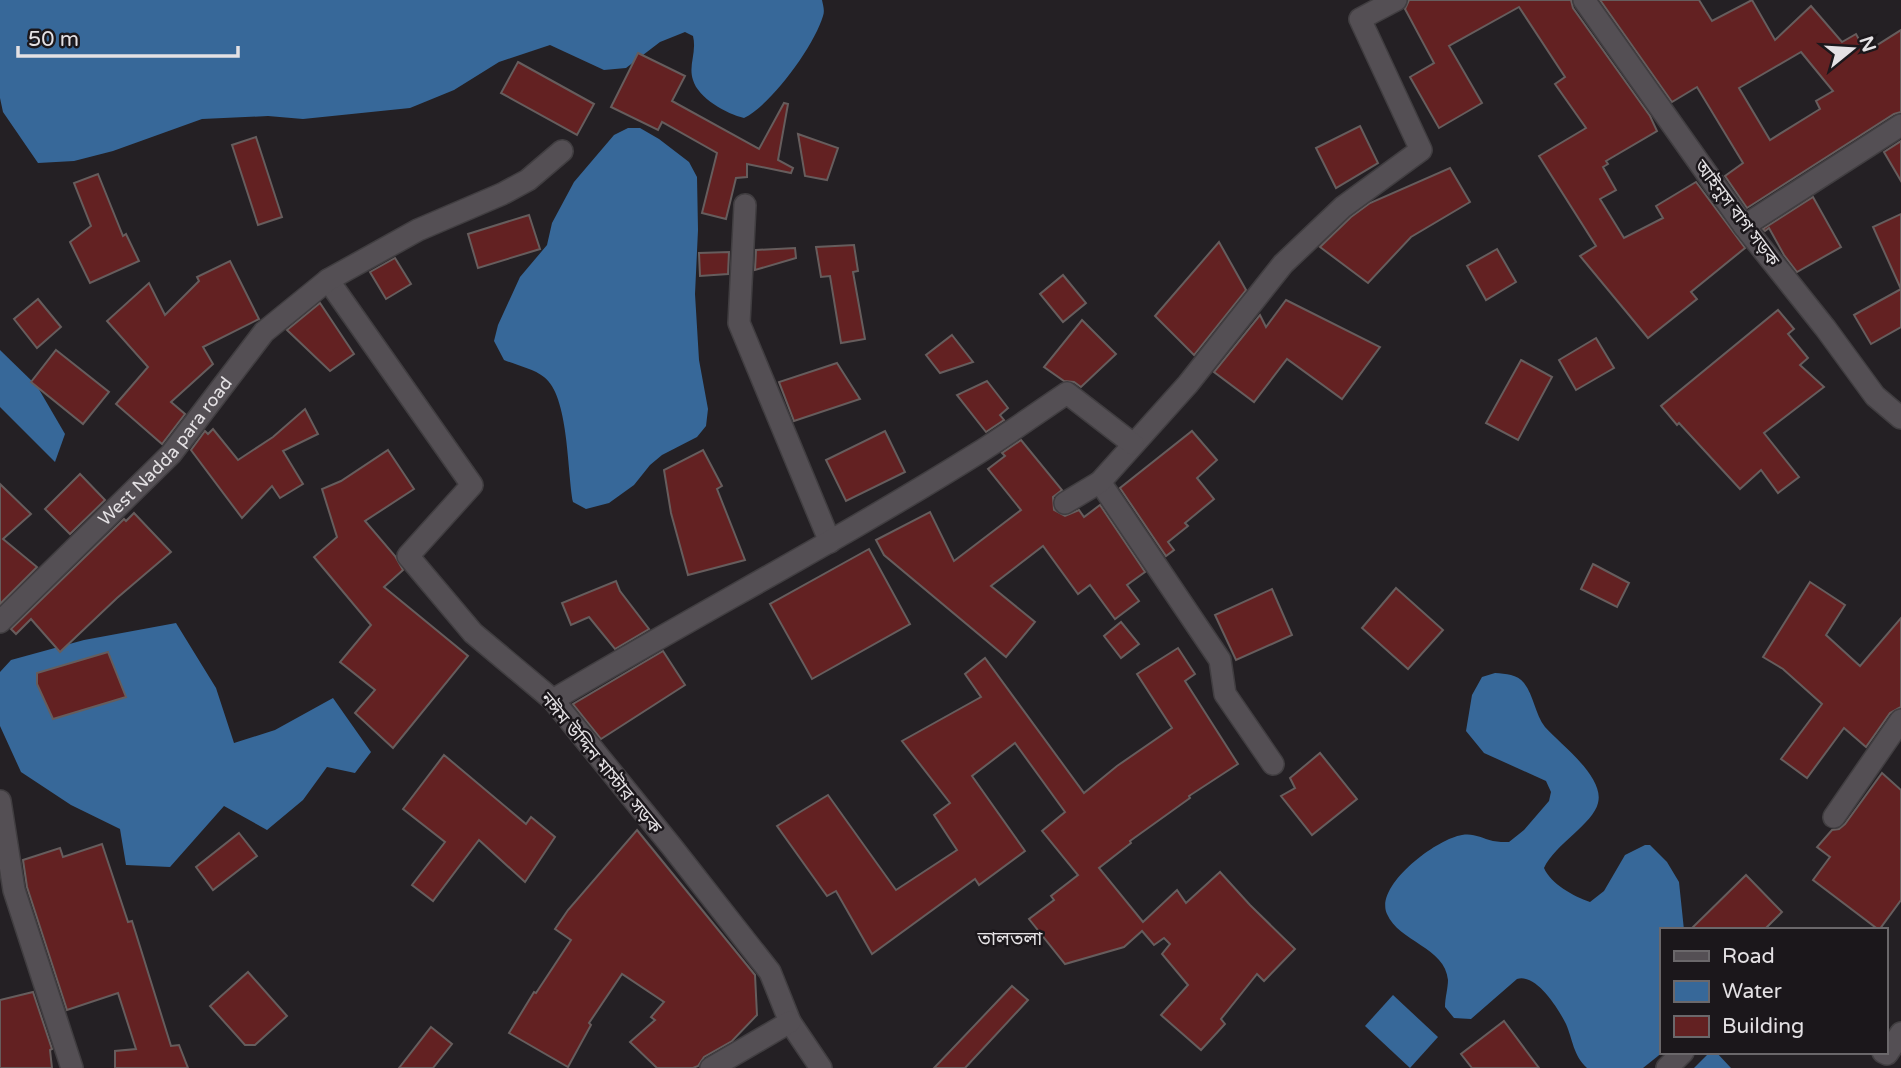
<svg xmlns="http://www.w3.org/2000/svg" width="1901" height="1068" font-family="'Varela Round','Noto Sans Bengali',sans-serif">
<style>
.water{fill:#376899}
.building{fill:#632122;stroke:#665d5d;stroke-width:2;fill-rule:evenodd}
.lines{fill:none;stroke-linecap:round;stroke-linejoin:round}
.street-casing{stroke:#413e41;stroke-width:24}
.street{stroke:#544f54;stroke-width:21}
.labels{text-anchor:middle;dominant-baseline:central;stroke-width:5;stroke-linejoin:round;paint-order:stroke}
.street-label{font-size:18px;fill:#e4e1e4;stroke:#1b171b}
.neighbourhood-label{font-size:19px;fill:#e4e1e4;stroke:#1b171b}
</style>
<rect width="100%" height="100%" fill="#242024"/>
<!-- water -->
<g class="water">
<path d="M0,0H822C823,5 825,11 823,16C814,46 772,104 744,118C727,114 698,98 693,80C688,65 697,53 693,36L685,32L660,42L626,68L604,70L550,45L499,62L454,90L410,108L303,119L268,116L202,119L113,151L74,161L38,163L3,112L0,98Z"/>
<path d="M628,128H640L659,139L689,162L697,177L698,230L695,294L699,360L708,409L706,426L697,437L662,455L650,465L634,485L609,503L586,509L573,502C567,470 569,396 544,377C534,369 516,365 504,360L494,341L498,325L520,277L547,245L552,223L574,182L614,135Z"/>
<path d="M0,350L37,386L65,434L55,462L0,407Z"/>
<path d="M176,623L216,688L234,743L275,730L333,698L371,752L355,773L327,767L303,800L267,830L224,806L170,867L126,865L120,829L71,805L21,772L0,726V672L11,660L84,640Z"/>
<path d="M1495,673C1506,674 1517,674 1524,683C1534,696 1535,714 1545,727C1560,744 1605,777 1598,803C1593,824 1555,844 1544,868C1551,884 1573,896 1590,902L1604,891L1625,855L1645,845H1650L1667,862L1679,882L1684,930H1661V1052H1663L1643,1068H1587C1573,1055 1573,1040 1566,1024C1558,1008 1536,973 1517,979L1471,1019L1454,1018L1445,1007C1445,998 1448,988 1448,980C1445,947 1399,942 1387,914C1374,886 1436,839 1462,835C1474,833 1481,838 1493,841C1498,842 1504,842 1509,842L1524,830L1549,801L1551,792L1546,781L1484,753L1466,731L1472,695L1482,677Z"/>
<path d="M1393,995L1438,1037L1410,1068L1365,1026Z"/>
<path d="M1710,1052H1716L1731,1068H1694Z"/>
</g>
<!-- building -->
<g class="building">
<path d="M1409,0H1571L1573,8L1650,116L1657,131L1606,161L1608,164L1603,167L1616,190L1600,199L1624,238L1663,218L1656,206L1696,182L1745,248L1691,292L1697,299L1648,338L1580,256L1596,246L1539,156L1586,128L1555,84L1565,77L1519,7L1449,46L1482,103L1439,128L1410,77L1434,63L1405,9Z"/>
<path d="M1600,0H1699L1712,21L1752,0L1775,40L1811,6L1842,42L1856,34L1866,52L1901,30V112L1894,114L1747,208L1725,176L1743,163L1697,87L1672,102ZM1801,52L1833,91L1816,101L1820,109L1770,140L1739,88Z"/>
<path d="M638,53L685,76L672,101L759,149L784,103L788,104L778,160L793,168L791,173L747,164V177L736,178L726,219L702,213L717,153L662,122L658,130L611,107Z"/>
<path d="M518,62L594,104L577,135L501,93Z"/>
<path d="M1360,126L1378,163L1336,188L1316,148Z"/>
<path d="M798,134L838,148L827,180L805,176Z"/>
<path d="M256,137L282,217L258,225L232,145Z"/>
<path d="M1901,141V181L1884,152Z"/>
<path d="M1450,168L1470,202L1411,237L1368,283L1320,247L1351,217L1370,203Z"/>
<path d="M98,174L123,236L126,234L139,261L90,283L70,242L91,226L74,183Z"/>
<path d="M1813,197L1841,247L1797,272L1784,255L1769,228L1765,231L1763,229Z"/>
<path d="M1901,214V327L1871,344L1854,315L1901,289L1873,227Z"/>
<path d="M529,215L540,249L478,268L468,234Z"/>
<path d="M1219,242L1246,290L1194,355L1155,316Z"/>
<path d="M854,245L858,271L853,272L865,339L841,343L830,276L821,277L816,247Z"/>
<path d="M795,248L796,258L755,270L756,250Z"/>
<path d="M1497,249L1516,282L1486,300L1467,266Z"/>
<path d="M729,252L728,274L700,276L699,253Z"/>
<path d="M395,258L411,284L386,299L370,272Z"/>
<path d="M230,261L259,319L203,347L213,364L171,402L185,414L162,444L116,404L148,367L107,321L149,283L165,315L199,281L197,277Z"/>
<path d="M1063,275L1086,303L1063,322L1040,294Z"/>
<path d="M38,299L61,327L37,348L14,319Z"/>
<path d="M1286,300L1380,347L1342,399L1287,359L1254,402L1214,372L1260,315L1266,327Z"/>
<path d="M320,303L354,354L330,371L287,330Z"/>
<path d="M1778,310L1794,329L1788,334L1808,358L1800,365L1824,387L1764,433L1799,477L1778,493L1761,470L1740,489L1679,423L1677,425L1661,406Z"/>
<path d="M1082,320L1116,354L1081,387L1074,382L1064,381L1044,367Z"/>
<path d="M952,335L973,362L940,373L926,355Z"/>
<path d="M1596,338L1614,368L1576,390L1559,360Z"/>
<path d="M56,350L109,392L83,424L31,382Z"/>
<path d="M1521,360L1552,377L1518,440L1486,423Z"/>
<path d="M837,363L860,399L794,421L779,382Z"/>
<path d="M987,381L1008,408L1000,415L1004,420L986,432L957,395Z"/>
<path d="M305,409L318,434L283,451L303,484L280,498L272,486L242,518L191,450L205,431L208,434L213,429L238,460L273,437Z"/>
<path d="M885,431L905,472L846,501L826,460Z"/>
<path d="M1192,431L1217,460L1197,478L1214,499L1185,523L1188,526L1168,542L1174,550L1166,556L1120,488Z"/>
<path d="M1021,440L1062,490L1053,497L1054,510L1065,516L1079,510L1084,517L1100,505L1145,572L1127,585L1139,601L1115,619L1090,585L1078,594L1043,546L991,586L1035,622L1006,657L884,555L876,540L930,512L954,561L1021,510L988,469L1005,456L1002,453Z"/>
<path d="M388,450L414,489L365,521L395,556L403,570L384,587L468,656L393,748L355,713L375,690L340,662L371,625L314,557L337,537L322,489L341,481Z"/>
<path d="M703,450L722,486L717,489L745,560L688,575L671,513L664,470Z"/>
<path d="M80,474L105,500L70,534L45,509Z"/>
<path d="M0,484L31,514L3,539L37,567L0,604Z"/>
<path d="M134,513L171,552L117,598L60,652L31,619L16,634L11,629L124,519L126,521Z"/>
<path d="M869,549L910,624L812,679L770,604Z"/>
<path d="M1593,564L1629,583L1617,607L1581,589Z"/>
<path d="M616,581L620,591L649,629L615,649L589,617L571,625L562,603Z"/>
<path d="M1810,582L1845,605L1826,635L1860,666L1901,618V707L1890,713L1866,747L1844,728L1807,778L1781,759L1822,704L1783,669L1763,657Z"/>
<path d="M1396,588L1443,630L1408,669L1362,628Z"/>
<path d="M1272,589L1292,635L1236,660L1215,615Z"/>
<path d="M1121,622L1139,644L1121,658L1104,636Z"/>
<path d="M1178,648L1195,674L1185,681L1238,764L1189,796L1190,798L1130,841L1131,843L1099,868L1143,922L1177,890L1186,903L1220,872L1250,905L1295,949L1264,981L1257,974L1221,1019L1225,1024L1201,1050L1161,1015L1188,985L1162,954L1170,944L1164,938L1154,945L1142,931L1124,947L1065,964L1029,919L1054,900L1051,896L1078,875L1042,831L1065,812L1015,743L972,776L1025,851L979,885L975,879L872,954L836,891L827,896L777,826L828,795L896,890L957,850L934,815L950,803L902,741L981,697L965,674L985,658L1084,793L1117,766L1172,728L1137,674Z"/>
<path d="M663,651L685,685L601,739L573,704Z"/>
<path d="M108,652L126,697L53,719L37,684V673Z"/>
<path d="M1320,753L1357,799L1312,835L1281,796L1295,788L1290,778Z"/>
<path d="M444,755L526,824L531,817L555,837L525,882L479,840L433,901L412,885L445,842L403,809Z"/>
<path d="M1882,773L1901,790V900L1879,930L1813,880L1830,857L1817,847L1832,830L1839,829L1845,824Z"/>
<path d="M637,830L755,975L757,1015L732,1041L704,1057L698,1066L693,1068H657L630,1042L655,1020L651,1017L664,1002L622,974L589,1023L591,1025L568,1067L509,1033L534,992L536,993L571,940L555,929L568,910Z"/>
<path d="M239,833L257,856L213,890L196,867Z"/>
<path d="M102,844L128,922L132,921L171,1046L179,1045L188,1068H115V1051L136,1049L118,993L67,1010L27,887L23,860L60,848L63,857Z"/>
<path d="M1746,875L1782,912L1764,930H1690Z"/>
<path d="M248,972L287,1016L255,1045H245L210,1006Z"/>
<path d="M1012,986L1028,1000L965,1068H934Z"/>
<path d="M33,992L52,1049L50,1050L52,1068H0V1000Z"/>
<path d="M1504,1021L1539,1068H1472L1461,1054Z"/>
<path d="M431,1027L452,1044L433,1068H399Z"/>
</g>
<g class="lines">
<!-- street casing -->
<g class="street-casing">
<g id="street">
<path d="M1584,0L1744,226L1826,329L1875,396L1901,418"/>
<path d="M745,205L739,323L830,542"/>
<path d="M1744,226L1901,125"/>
<path d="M328,280L472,485L408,556L473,633L553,700L672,847L770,972L790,1022L821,1068"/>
<path d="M1100,482L1220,660L1225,694L1273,764"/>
<path d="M1065,503L1100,482L1188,384L1283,264L1343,207L1421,150L1360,19L1396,0"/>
<path id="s1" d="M0,622L171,454L264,332L328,280L418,230L502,194L528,180L562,151"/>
<path d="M553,700C694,616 839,540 978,453C1008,434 1037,413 1067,393L1133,444"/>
<path d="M0,801L14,890L72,1068"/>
<path d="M1834,817L1901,720"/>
<path d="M1883,1052L1887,1054L1901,1033"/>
<path d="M711,1068L790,1022"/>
<path d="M1667,1068L1683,1052"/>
</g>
</g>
<!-- street -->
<use href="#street" class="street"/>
</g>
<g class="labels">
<!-- street labels -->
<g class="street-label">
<text transform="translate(1737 213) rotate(53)">আইনুস বাগ সড়ক</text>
<text stroke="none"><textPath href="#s1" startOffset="238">West Nadda para road</textPath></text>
<text transform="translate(601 763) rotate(50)">নঈম উদ্দিন মাস্টার সড়ক</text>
</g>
<!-- neighbourhood labels -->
<g class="neighbourhood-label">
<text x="1010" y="939">তালতলা</text>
</g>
</g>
<!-- legend -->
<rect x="1660" y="928" width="228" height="126" fill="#1b171b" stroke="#6b686b" stroke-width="2"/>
<rect x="1674" y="951" width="35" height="10" fill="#544f54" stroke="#6b686b" stroke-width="2"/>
<text x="1722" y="963" font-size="21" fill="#e4e1e4">Road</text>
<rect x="1674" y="981" width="35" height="21" fill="#376899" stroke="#6b686b" stroke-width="2"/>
<text x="1722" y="998" font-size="21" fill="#e4e1e4">Water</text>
<rect x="1674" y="1016" width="35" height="21" fill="#632122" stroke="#6b686b" stroke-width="2"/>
<text x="1722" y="1033" font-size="21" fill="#e4e1e4">Building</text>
<!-- north arrow -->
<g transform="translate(1852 49) rotate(72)" stroke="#1b171b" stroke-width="5" paint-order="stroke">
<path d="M0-5L12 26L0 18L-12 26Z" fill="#e4e1e4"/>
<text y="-10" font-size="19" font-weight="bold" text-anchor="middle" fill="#e4e1e4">N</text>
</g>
<!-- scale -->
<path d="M18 46v10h220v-10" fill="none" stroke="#e4e1e4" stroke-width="3.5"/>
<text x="28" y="46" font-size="21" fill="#e4e1e4" stroke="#1b171b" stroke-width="5" paint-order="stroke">50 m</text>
</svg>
